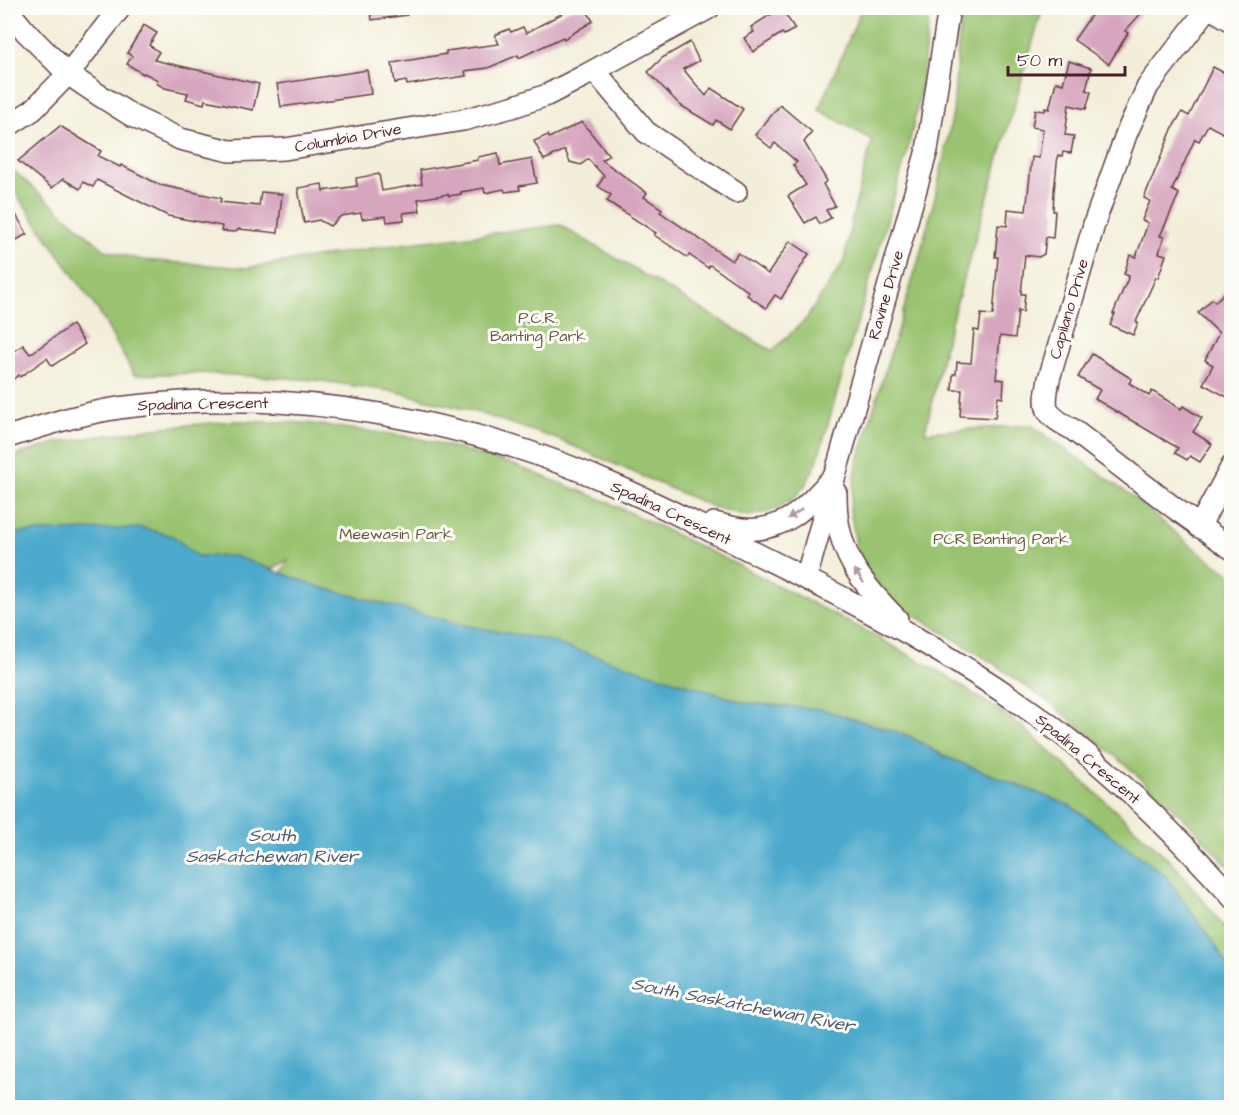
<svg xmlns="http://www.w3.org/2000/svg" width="1239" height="1115" font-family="'Architects Daughter',sans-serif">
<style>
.green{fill:#99c370;stroke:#72714e;stroke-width:1.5}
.water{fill:#4daacc;stroke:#4c647c;stroke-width:1.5}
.building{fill:#d6a5be}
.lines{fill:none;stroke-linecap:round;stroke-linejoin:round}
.minor-casing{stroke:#633e45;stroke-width:24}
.minor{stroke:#fff;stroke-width:21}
.oneway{fill:#ae9aa0}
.labels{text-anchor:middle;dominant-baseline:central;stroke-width:6;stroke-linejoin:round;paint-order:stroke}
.street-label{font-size:16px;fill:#4a1f2b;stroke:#fdfcf7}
.park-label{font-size:16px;fill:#665843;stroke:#fdfcf7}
.water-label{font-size:18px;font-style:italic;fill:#4b576b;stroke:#fdfcf7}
</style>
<rect width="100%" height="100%" fill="#fdfcf7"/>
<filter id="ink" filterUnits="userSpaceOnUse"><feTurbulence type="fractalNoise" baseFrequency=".0167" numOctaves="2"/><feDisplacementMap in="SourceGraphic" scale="12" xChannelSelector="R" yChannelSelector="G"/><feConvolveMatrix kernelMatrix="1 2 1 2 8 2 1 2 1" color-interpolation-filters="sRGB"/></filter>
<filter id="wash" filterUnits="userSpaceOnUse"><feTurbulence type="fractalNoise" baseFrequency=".008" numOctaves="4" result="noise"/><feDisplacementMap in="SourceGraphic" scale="24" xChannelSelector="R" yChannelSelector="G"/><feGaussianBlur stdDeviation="1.35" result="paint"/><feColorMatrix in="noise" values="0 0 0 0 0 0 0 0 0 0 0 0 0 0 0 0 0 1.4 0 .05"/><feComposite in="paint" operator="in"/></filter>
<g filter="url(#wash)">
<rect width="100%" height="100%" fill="#f3eed9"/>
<!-- green -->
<g class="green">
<path d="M862,8H930L920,94L909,145L817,462L806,484L794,498L773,511L748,516L713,507L557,439L479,413L397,392L315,380L198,373L134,375L99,312L8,182V166L105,250L142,260L247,268L385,246L560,225L772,351L806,319L844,261L852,218L872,140L819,110Z"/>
<path d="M963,8H1030L1041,14L947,336L925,432L1031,425L1129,494L1200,553L1231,574V869L1193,827L1127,766L1050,703L993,663L903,608L879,586L858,557L850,509L857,464L918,262L938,185L953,113L958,46Z"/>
<path d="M235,421L307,423L418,438L509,463L608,502L740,566L862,629L945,675L1022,726L1172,862L1231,935V994L276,582L289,559L256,579L8,547V458L56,443L154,428Z"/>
</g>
<!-- water -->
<path class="water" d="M141,528L173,536L197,556H234L320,587L463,625L542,639L746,703L820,709L907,735L946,757L1071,806L1164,874L1216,946L1231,971V1107H8V533Z"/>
<g id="blocks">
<!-- building -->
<g class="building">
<path d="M370,8H407V15L372,20Z"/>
<path d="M572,8H585L593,21L564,39L563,37L519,58L518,55L488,68L465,71L466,76L407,85L406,81L395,83L392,63L446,54V51L499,44L495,35L509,29L511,32L523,27L526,33Z"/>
<path d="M781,8L795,29L784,35L782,33L753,52L744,38L754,32L751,27Z"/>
<path d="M1096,8H1146L1125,31L1128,33L1109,64L1074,40Z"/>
<path d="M144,25L157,33L149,45L159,52L154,60L259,84L253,110L205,100L204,104L186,99L188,93L165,88L156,83L158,80L144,73L143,74L127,64L132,56L127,53Z"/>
<path d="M690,42L699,61L683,69L706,96L711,88L743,109L730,129L716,120L713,125L680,105L648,72L662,58Z"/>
<path d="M1069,61L1091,68L1086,90L1091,92L1086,109L1069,105L1065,135L1074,136L1071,153L1063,152L1062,156L1058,155L1054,191L1053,211H1055L1053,238L1046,237L1044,254L1039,257L1025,255L1021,294H1025L1023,312L1018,311L1015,338L1000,336L996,379L1004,380L1003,398L998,397L995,418L960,416L962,390H952L953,374H956L957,362L971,363L974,330L979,331L981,314L993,315L998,257H995L998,225L1007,226L1008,209L1026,211L1032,157L1039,158L1043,129L1032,127L1035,110L1045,111V108L1049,109L1056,82L1063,84Z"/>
<path d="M1213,67L1232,77V138L1208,125L1199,141L1195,139L1172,190L1179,194L1160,236L1164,237L1159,253L1166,255L1158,278L1156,277L1136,322L1138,323L1133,335L1110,325L1115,314H1113L1129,276L1124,274L1130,255L1136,257L1148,223L1142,220L1150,201L1144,198L1173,127L1182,112L1189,116Z"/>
<path d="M367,70L371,94L281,107L277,84Z"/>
<path d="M780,105L812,132L804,142L827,181L823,184L835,206L826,210L831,218L820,224L816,217L805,223L788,196L806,185L793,165L797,162L775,143L771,148L755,135Z"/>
<path d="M582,122L609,155L602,160L647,193L644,197L662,209L660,212L732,261L738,253L768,274L790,241L809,254L781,299L775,295L766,308L747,295L749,292L710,265L708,268L689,255L687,257L654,235L656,233L607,201L611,195L598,186L604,176L588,159L581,165L570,162L565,150L544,160L534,141L548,135L549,138Z"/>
<path d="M60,126L101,151L98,156L120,167L121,165L160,185L221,198L220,202L259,206L261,192L282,194L278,233L239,229L235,232L221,231L222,226L168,216L97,180L93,187L83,182L80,189L63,179L52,188L18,161Z"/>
<path d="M498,153L500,165L532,159L537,183L519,186L520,190L505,192L504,189L485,193L484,188L461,192V194L449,196L448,194L418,199L420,211L403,213L404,220L387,222L386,216L362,219L361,213L341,216L330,226L319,220L304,223L298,188L322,184L323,191L357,186L356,178L379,174L382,191L422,184L420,170L478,160V157Z"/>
<path d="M8,201L27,234L8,245Z"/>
<path d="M1232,285V388L1227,397L1203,384L1213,365L1205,360L1219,333L1198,313L1212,299L1215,302Z"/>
<path d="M72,325L85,344L52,366L47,358L20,377L19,375L8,383V352H13L23,345L30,354Z"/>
<path d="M1092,354L1132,379L1129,383L1149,396L1152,391L1181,409L1183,406L1202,418L1193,432L1212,444L1200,462L1190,456L1187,460L1175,453L1178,448L1095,399L1100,390L1078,377Z"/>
</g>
</g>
</g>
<g filter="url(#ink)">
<use href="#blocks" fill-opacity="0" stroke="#633e45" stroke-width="1.5"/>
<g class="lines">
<!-- minor casing -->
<g class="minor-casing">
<g id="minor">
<path d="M1208,8L1148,86L1127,132L1095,221L1049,379C1043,410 1044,414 1072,429L1173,507L1232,549"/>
<path d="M1210,8L1232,21"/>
<path d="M8,10L25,31L68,74L99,95L134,117L180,139L230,151L285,149L463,120L512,107L547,95L582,77L709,8"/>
<path d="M595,71L646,132L736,192"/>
<path d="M8,126L33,110L68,74L120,8"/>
<path d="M8,437C48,424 92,410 135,406C298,387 469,420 619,487C665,507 710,531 755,553C862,606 968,662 1063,735C1125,783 1180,839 1232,897"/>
<path d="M836,493C835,550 859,581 897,619"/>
<path d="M714,523C723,525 733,528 742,529C784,533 807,507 832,478"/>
<path d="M1199,527L1232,466"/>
<path d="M806,578L927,150L949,8"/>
</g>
</g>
<!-- minor -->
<use href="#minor" class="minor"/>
</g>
<!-- one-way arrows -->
<defs><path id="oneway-solid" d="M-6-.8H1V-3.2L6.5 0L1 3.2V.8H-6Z" transform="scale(1.5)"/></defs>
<g class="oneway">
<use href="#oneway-solid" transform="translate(795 514) rotate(147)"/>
<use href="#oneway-solid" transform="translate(859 576) rotate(-125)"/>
</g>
</g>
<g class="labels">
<!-- street labels -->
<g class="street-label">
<text transform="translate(348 138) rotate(-10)">Columbia Drive</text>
<text transform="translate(886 295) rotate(-74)">Ravine Drive</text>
<text transform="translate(1069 309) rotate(-74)">Capilano Drive</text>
<text transform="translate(203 404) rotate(-1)">Spadina Crescent</text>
<text transform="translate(671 513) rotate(25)">Spadina Crescent</text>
<text transform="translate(1088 759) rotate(40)">Spadina Crescent</text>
</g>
<!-- park labels -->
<g class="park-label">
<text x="538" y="318">P.C.R.<tspan x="538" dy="18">Banting Park</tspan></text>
<text x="396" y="534">Meewasin Park</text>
<text x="1001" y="539">PCR Banting Park</text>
</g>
<!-- water labels -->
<g class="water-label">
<text x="272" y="835">South<tspan x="272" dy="21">Saskatchewan River</tspan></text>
<text transform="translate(743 1005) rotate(11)">South Saskatchewan River</text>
</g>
</g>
<!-- margin -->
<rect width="1239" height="1115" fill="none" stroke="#fdfcf7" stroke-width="30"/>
<!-- scale -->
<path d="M1008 66v9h117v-9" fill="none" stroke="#4a1f2b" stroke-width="3"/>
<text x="1017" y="66" font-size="18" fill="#4a1f2b" stroke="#fdfcf7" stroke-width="4.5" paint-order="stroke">50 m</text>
</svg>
